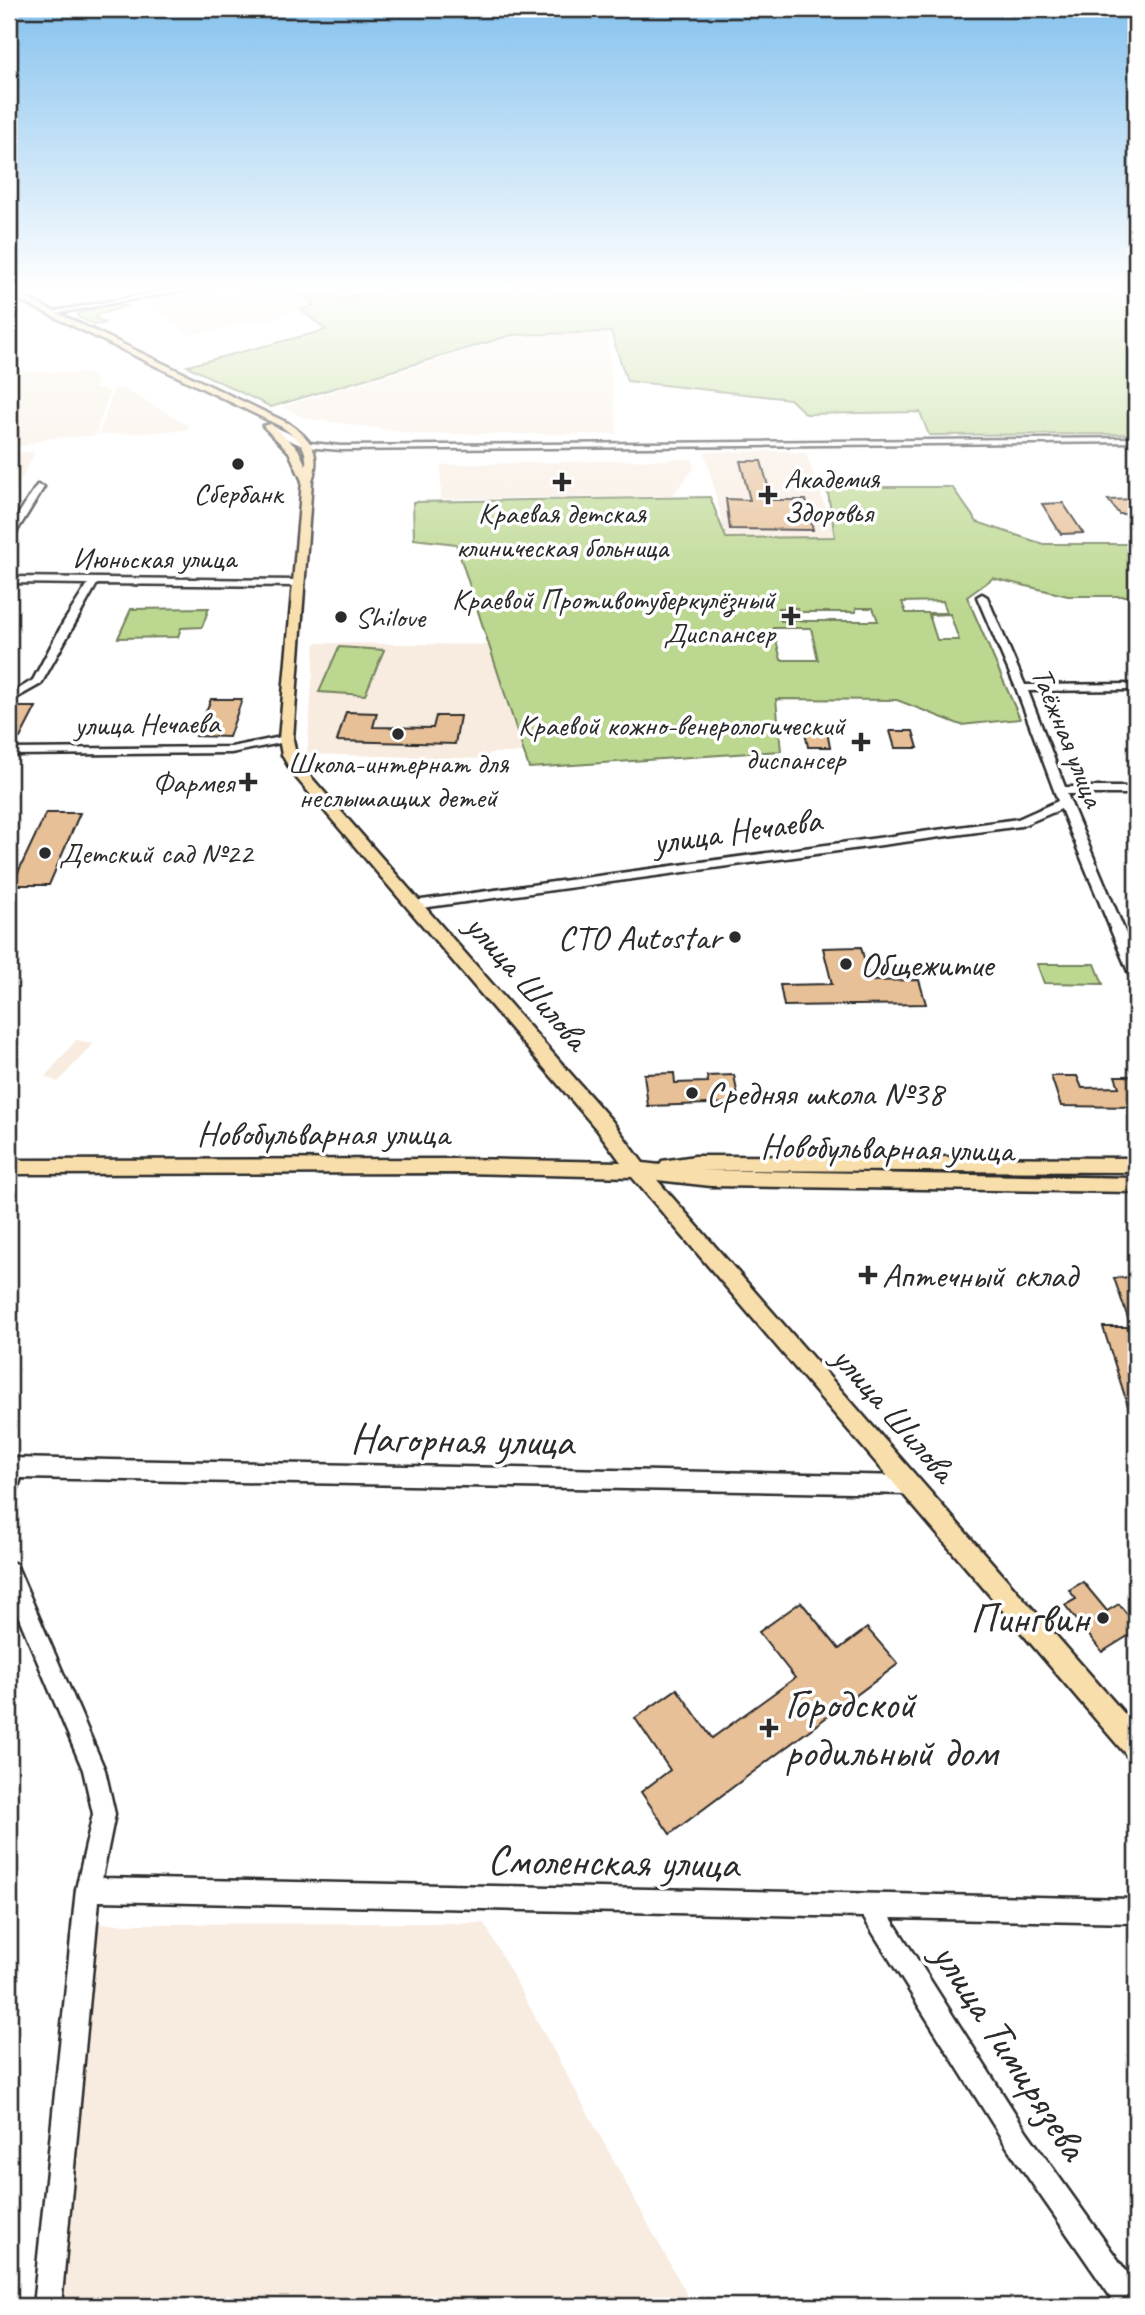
<svg xmlns="http://www.w3.org/2000/svg" width="1145" height="2315" font-family="Caveat,sans-serif">
<style>
.built{fill:#f8ece0}
.green{fill:#bcd890;stroke:#74825e;stroke-width:2;fill-rule:evenodd}
.building{fill:#e7c097;stroke:#2b2b2b;stroke-width:2}
.lines{fill:none;stroke-linecap:round;stroke-linejoin:round}
.minor-casing{stroke:#2b2b2b;stroke-width:5}
.major-casing{stroke:#2b2b2b;stroke-width:5}
.minor{fill:#fff;fill-rule:evenodd}
.major{fill:#f8deab;fill-rule:evenodd}
.poi-dot{fill:#2b2b2b;stroke:#fff;stroke-width:2.5}
.labels{text-anchor:middle;dominant-baseline:central;stroke-width:7;stroke-linejoin:round;paint-order:stroke}
.far-poi-label{font-size:30px;fill:#2b2b2b;stroke:#fff;text-anchor:start}
.far-street-label{font-size:30px;fill:#2b2b2b;stroke:#fff}
.street-label{font-size:35px;fill:#2b2b2b;stroke:#fff}
.poi-label{font-size:35px;fill:#2b2b2b;stroke:#fff;text-anchor:start}
.near-street-label{font-size:42px;fill:#2b2b2b;stroke:#fff}
.near-poi-label{font-size:42px;fill:#2b2b2b;stroke:#fff;text-anchor:end}
</style>
<rect width="100%" height="100%" fill="#fff"/>
<filter id="ink" filterUnits="userSpaceOnUse"><feTurbulence type="fractalNoise" baseFrequency=".0143" numOctaves="2"/><feDisplacementMap in="SourceGraphic" scale="14" xChannelSelector="R" yChannelSelector="G"/><feConvolveMatrix kernelMatrix="1 2 1 2 8 2 1 2 1" color-interpolation-filters="sRGB"/></filter>
<g filter="url(#ink)">
<!-- built -->
<g class="built">
<path d="M211,287H310L318,292L298,296L310,305L273,318L191,335L144,301Z"/>
<path d="M607,333L617,434H416L305,418L282,407L516,336Z"/>
<path d="M9,372L87,373L97,381L93,389H106L109,393L95,436L49,438L22,446H9Z"/>
<path d="M114,389H124L188,425V430L99,435Z"/>
<path d="M785,451L806,453L836,537L726,538L705,452Z"/>
<path d="M35,452L9,503V453Z"/>
<path d="M693,459L694,468L672,496L441,499V465Z"/>
<path d="M315,643L503,645L540,753H489L488,759L307,754Z"/>
<path d="M76,1040L94,1043L58,1082L45,1077Z"/>
<path d="M484,1923L693,2306H60L97,1924Z"/>
</g>
<!-- green -->
<g class="green">
<path d="M400,287H1125L1093,295L1096,297L1136,288V434L929,435L920,412L806,414L790,399L627,381L611,332L512,335L271,407L187,366L326,330L301,310L314,305L302,296L329,291L341,298Z"/>
<path d="M116,303L127,306L97,315L96,318L105,323C96,327 87,321 78,317V313Z"/>
<path d="M827,487H952L977,522L1043,544H1136V596H1068L993,578L967,597L1020,719L961,725L897,700L776,699L781,751L529,768L456,544L414,539L413,502L710,497L726,538L835,537ZM943,601L947,613H906L902,602ZM778,608H797L798,612H856V608H873L878,621H781ZM950,614L959,640H937L929,615ZM773,628H811L818,660H781Z"/>
<path d="M209,608L202,627L181,628L178,637L118,638L131,609Z"/>
<path d="M339,647L384,650L365,695L319,692Z"/>
<path d="M1037,964H1095L1103,984L1044,983Z"/>
</g>
<!-- building -->
<g class="building">
<path d="M740,461H761L772,500H806L813,530L730,529L726,499L750,500Z"/>
<path d="M1136,499V528L1125,514H1119L1108,500Z"/>
<path d="M1063,503L1083,533L1061,534L1042,504Z"/>
<path d="M211,699H242L229,737L196,736Z"/>
<path d="M9,707H36L20,738H9Z"/>
<path d="M346,712L377,713L373,727L433,728L436,716H460L455,744L337,741Z"/>
<path d="M890,731H913L918,748H895Z"/>
<path d="M805,732H827L830,747H808Z"/>
<path d="M46,813H80L49,885H12Z"/>
<path d="M861,947L870,981L919,980L926,1004L784,1006L780,985L832,984L823,948Z"/>
<path d="M674,1073L675,1083L708,1082L707,1076L734,1075L739,1103L648,1106L644,1074Z"/>
<path d="M1051,1076H1077L1082,1088L1119,1087L1115,1076H1136V1107L1061,1106Z"/>
<path d="M1136,1277V1424L1134,1425L1103,1327H1131L1114,1278Z"/>
<path d="M1083,1582L1107,1611L1119,1604L1136,1625V1631L1102,1652L1065,1605L1076,1599L1069,1590Z"/>
<path d="M801,1602L839,1649L867,1628L898,1664L670,1834L641,1792L670,1770L635,1718L677,1689L712,1738L795,1678L759,1632Z"/>
</g>
<g class="lines">
<!-- minor casing -->
<g class="minor-casing">
<g id="minor">
<path d="M186,287H201L53,314L50,312Z"/>
<path d="M269,427H275L310,443L341,446L1136,438V442L341,450L305,447L269,431Z"/>
<path d="M37,485L44,487L14,536L9,539V529Z"/>
<path d="M9,577L299,580L304,583L299,586L97,584L41,684L9,702V695L33,680L63,623L88,584L9,583Z"/>
<path d="M982,594L987,597L1025,685L1136,684V690L1028,691L1065,787H1136V794H1067L1136,958V978L1129,974L1061,809L1021,826L414,909L407,905L414,901L1018,819L1058,801L1016,688L977,597Z"/>
<path d="M286,736L292,739L290,741L231,753L9,755V749L231,747Z"/>
<path d="M9,1458L909,1476L916,1479L919,1485L916,1491L909,1494L21,1478L16,1494L9,1497Z"/>
<path d="M9,1561L16,1564L105,1770L115,1814L102,1878L1136,1899V1923L891,1918L1027,2132L1136,2285V2306H1117L1009,2150L863,1917L99,1901L61,2306H33L76,1889L93,1814L83,1770L9,1594Z"/>
</g>
</g>
<!-- major casing -->
<g class="major-casing">
<path id="major" d="M9,290L288,423C312,439 321,453 312,481L293,739L296,755L304,769L612,1121L643,1163L660,1165L662,1161L695,1156L1136,1158V1172L699,1170L1136,1178V1192L711,1186L657,1180L1136,1727V1760L1127,1756L632,1177L463,1173L9,1174V1160L463,1159L621,1162L598,1131L293,774L282,755L279,739L302,481L289,452L263,426L271,424L298,449L306,466C308,446 297,438 282,427L9,295Z"/>
</g>
<!-- minor -->
<use href="#minor" class="minor"/>
<!-- major -->
<use href="#major" class="major"/>
</g>
</g>
<!-- sky -->
<linearGradient id="sky" x2="0" y2="1"><stop stop-color="#86c2ee"/><stop offset="0.47" stop-color="#fff"/><stop offset="1" stop-color="#fff" stop-opacity="0"/></linearGradient>
<rect width="1145" height="611" fill="url(#sky)"/>
<!-- markers -->
<g class="poi-dot">
<circle cx="238" cy="464" r="7"/>
<path d="M558.5 471.5h7v7h7v7h-7v7h-7v-7h-7v-7h7z"/>
<path d="M764.5 484.5h7v7h7v7h-7v7h-7v-7h-7v-7h7z"/>
<path d="M787.5 605.5h7v7h7v7h-7v7h-7v-7h-7v-7h7z"/>
<circle cx="341" cy="617" r="7"/>
<circle cx="398" cy="734" r="7"/>
<path d="M857.5 731.5h7v7h7v7h-7v7h-7v-7h-7v-7h7z"/>
<path d="M244.5 771.5h7v7h7v7h-7v7h-7v-7h-7v-7h7z"/>
<circle cx="45" cy="853" r="7"/>
<circle cx="735" cy="937" r="7"/>
<circle cx="846" cy="964" r="7"/>
<circle cx="692" cy="1093" r="7"/>
<path d="M864.5 1264.5h7v7h7v7h-7v7h-7v-7h-7v-7h7z"/>
<circle cx="1103" cy="1618" r="7"/>
<path d="M765.5 1717.5h7v7h7v7h-7v7h-7v-7h-7v-7h7z"/>
</g>
<g class="labels">
<!-- far-poi labels -->
<g class="far-poi-label">
<text x="784" y="478">Академия<tspan x="784" dy="34">Здоровья</tspan></text>
<text x="238" y="493" text-anchor="middle">Сбербанк</text>
<text x="562" y="513" text-anchor="middle">Краевая детская<tspan x="562" dy="34">клиническая больница</tspan></text>
<text x="775" y="599" text-anchor="end">Краевой Противотуберкулёзный<tspan x="775" dy="34">Диспансер</tspan></text>
<text x="355" y="617">Shilove</text>
<text x="845" y="725" text-anchor="end">Краевой кожно-венерологический<tspan x="845" dy="34">диспансер</tspan></text>
<text x="398" y="763" text-anchor="middle">Школа-интернат для<tspan x="398" dy="34">неслышащих детей</tspan></text>
<text x="234" y="782" text-anchor="end">Фармея</text>
<text x="59" y="853">Детский сад №22</text>
</g>
<!-- far-street labels -->
<g class="far-street-label">
<text x="154" y="558">Июньская улица</text>
<text transform="translate(147 724) rotate(-1)">улица Нечаева</text>
<text transform="translate(1068 737) rotate(68)">Таёжная улица</text>
</g>
<!-- street labels -->
<g class="street-label">
<text transform="translate(737 831) rotate(-8)">улица Нечаева</text>
<text transform="translate(527 982) rotate(49)">улица Шилова</text>
<text x="323" y="1133">Новобульварная улица</text>
<text transform="translate(887 1148) rotate(1)">Новобульварная улица</text>
<text transform="translate(894 1414) rotate(49)">улица Шилова</text>
</g>
<!-- poi labels -->
<g class="poi-label">
<text x="721" y="937" text-anchor="end">СТО Autostar</text>
<text x="860" y="964">Общежитие</text>
<text x="706" y="1093">Средняя школа №38</text>
<text x="882" y="1275">Аптечный склад</text>
</g>
<!-- near-street labels -->
<g class="near-street-label">
<text transform="translate(462 1440) rotate(1)">Нагорная улица</text>
<text transform="translate(613 1862) rotate(1)">Смоленская улица</text>
<text transform="translate(1010 2051) rotate(57)">улица Тимирязева</text>
</g>
<!-- near-poi labels -->
<g class="near-poi-label">
<text x="1089" y="1618">Пингвин</text>
<text x="785" y="1704" text-anchor="start">Городской<tspan x="785" dy="48">родильный дом</tspan></text>
</g>
</g>
<!-- margin -->
<rect width="1145" height="2315" fill="none" stroke="#fff" stroke-width="35"/>
<rect x="18" y="18" width="1110" height="2280" fill="none" stroke="#2b2b2b" stroke-width="2.5" filter="url(#ink)"/>
</svg>
